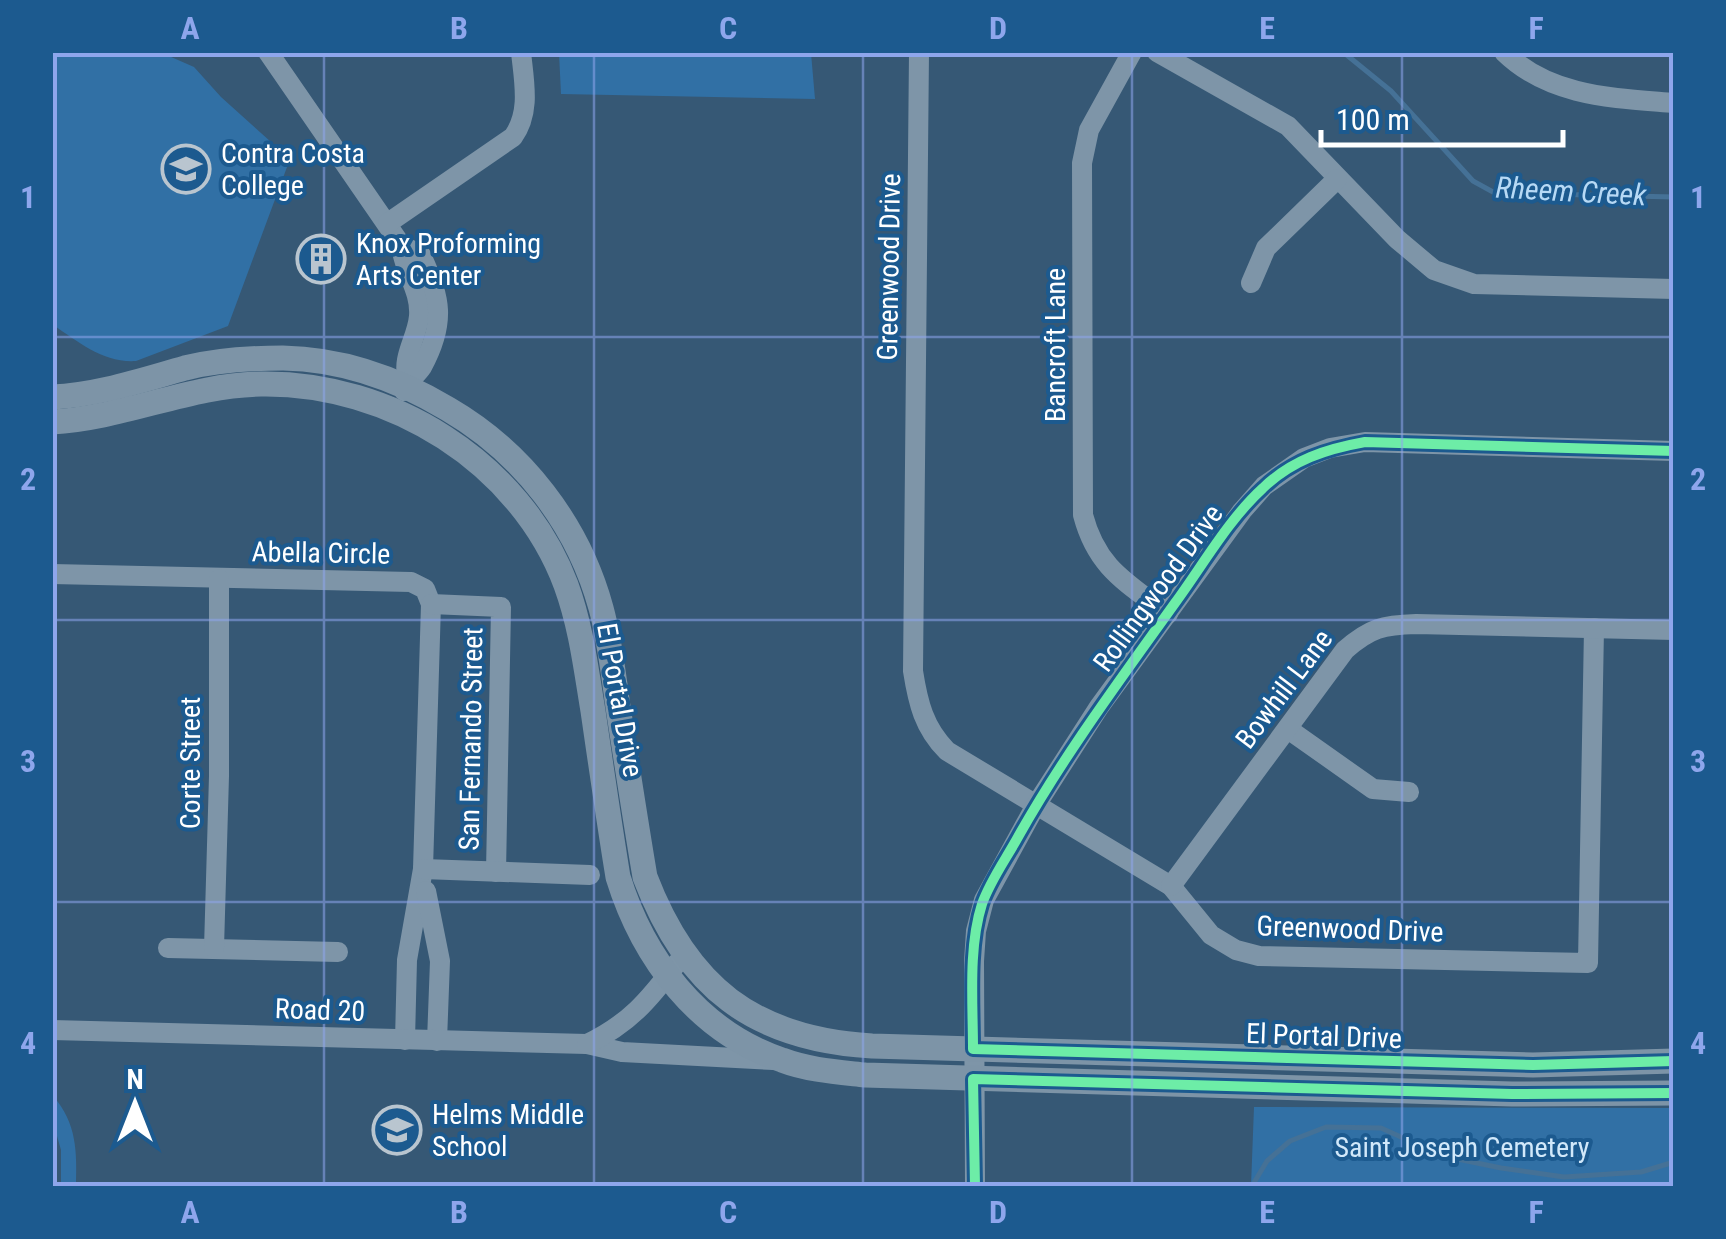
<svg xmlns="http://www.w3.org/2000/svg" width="1726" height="1239" font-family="'Roboto Condensed',sans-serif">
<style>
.green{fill:#3170a5}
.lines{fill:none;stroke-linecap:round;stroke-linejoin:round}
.stream{stroke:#457196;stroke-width:5}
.minor{stroke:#7e95a8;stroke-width:20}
.major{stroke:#7d94a7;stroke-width:25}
.cycleway-casing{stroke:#1c5a8f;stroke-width:16}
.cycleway{stroke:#6deda7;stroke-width:10}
.grid{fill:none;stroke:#8ea6ec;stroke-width:2.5;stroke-opacity:0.55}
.labels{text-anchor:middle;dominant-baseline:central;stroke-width:8;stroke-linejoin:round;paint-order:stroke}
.poi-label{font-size:28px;fill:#fff;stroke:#1c5a8f;text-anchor:start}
.street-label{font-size:28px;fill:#fff;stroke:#1c5a8f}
.park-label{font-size:28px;fill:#d1e8fa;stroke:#1c5a8f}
.water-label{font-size:30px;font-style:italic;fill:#b7d9f5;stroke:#1c5a8f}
.neatline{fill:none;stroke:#8ea6ec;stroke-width:4}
.grid-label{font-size:32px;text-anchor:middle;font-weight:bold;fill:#8ea6ec}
</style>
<rect width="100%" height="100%" fill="#365875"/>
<!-- green -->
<g class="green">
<path d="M52,53H162L194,67L221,97L290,159L228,326L136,361C103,363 79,342 53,325Z"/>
<path d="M559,53H811L815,99L561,94Z"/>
<path d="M53,1096C77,1123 77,1152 76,1186H61V1150L53,1122Z"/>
<path d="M1254,1107L1673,1108V1186H1251Z"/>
</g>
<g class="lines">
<!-- stream -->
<g class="stream">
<path d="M1343,52L1391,91L1473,181L1493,192L1508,193L1674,197"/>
<path d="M1252,1186L1267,1161L1290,1141L1326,1127L1381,1128L1443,1156L1501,1168L1564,1177L1641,1172L1674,1162"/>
</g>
<!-- minor -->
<g class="minor">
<path d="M268,52L401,245C403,270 421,290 419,316C417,339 401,357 408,380"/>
<path d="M919,52L913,671C918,703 924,728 947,751L1171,886L1211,935L1236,950L1259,956L1588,963L1594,628"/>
<path d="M1132,52L1089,130L1082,163L1083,515C1097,568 1126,582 1168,614"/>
<path d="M1157,52L1288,126L1397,239L1434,270L1474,284L1674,289"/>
<path d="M1504,52C1550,97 1614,98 1674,103"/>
<path d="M388,223L513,137C531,112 524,82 521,52"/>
<path d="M401,245L421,255C441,297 446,323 422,367C416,376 408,380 404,391"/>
<path d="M1251,283L1266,248L1337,179"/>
<path d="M52,574L411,582L425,589L431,604L423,869L407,960L405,1040"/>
<path d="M431,604L501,607L496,872"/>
<path d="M1288,729L1373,789L1409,792"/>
<path d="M423,869L590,875"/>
<path d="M1171,886L1345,650C1370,628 1383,625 1416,624L1674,630"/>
<path d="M426,891L440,961L437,1041"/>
<path d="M168,948L338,952"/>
<path d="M214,948L219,776V579"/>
<path d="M52,1030L587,1044L622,1052L774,1060"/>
<path d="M587,1044C629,1024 649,1000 677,963"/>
<path d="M975,1186L974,961L976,931L984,900L1036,805L1099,707L1242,511L1264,486L1304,458L1330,448L1365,442L1674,451"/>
</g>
<!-- major -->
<g class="major">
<path d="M52,397C98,395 142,380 185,368C217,360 250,358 283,358C342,359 398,379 448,409C522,452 578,524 601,608C611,644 614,682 620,720C628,772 636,824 645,877C687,987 753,1039 872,1046L1533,1065L1674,1061"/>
<path d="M52,422C124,418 190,385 261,384C390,382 520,462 566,585C581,626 586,669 593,711C601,766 609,822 618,877C643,958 698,1032 782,1060C808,1070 838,1072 865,1075L1512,1094L1674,1093"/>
</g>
<!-- cycleway casing -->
<g class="cycleway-casing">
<g id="cycleway">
<path d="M1674,451L1365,442C1326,449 1292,460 1263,488C1228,520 1203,565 1175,603C1120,680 1064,755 1018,837C1006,859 990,881 982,904C968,948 973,1003 973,1049L1533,1065L1674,1061"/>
<path d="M975,1186L973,1079L1512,1094L1674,1093"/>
</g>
</g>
<!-- cycleway -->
<use href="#cycleway" class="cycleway"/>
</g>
<!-- grid -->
<path class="grid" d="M324,52V1186M594,52V1186M863,52V1186M1132,52V1186M1402,52V1186M52,337H1674M52,620H1674M52,902H1674"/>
<!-- icons -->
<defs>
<g id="university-ring" transform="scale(2.5)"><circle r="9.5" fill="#1c5a8f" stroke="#b9c5cf" stroke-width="1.5"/><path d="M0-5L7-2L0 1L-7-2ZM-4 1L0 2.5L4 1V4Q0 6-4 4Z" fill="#b9c5cf"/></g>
<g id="building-ring" transform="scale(2.5)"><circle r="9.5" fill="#1c5a8f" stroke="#b9c5cf" stroke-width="1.5"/><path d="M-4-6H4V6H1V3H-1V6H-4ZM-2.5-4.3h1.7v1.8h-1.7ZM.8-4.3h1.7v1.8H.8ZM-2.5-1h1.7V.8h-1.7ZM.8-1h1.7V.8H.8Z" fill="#b9c5cf"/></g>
<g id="school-ring" transform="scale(2.5)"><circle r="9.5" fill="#1c5a8f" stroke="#b9c5cf" stroke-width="1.5"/><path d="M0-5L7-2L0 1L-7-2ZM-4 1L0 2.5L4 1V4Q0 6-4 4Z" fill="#b9c5cf"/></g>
</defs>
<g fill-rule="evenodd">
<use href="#university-ring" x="186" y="169"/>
<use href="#building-ring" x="321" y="259"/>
<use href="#school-ring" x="397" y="1130"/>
</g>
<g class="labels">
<!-- poi labels -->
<g class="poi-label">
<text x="221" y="153">Contra Costa<tspan x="221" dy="32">College</tspan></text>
<text x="356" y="243">Knox Proforming<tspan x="356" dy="32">Arts Center</tspan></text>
<text x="432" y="1114">Helms Middle<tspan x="432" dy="32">School</tspan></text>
</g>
<!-- street labels -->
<g class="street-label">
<text transform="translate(889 267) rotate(-89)">Greenwood Drive</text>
<text transform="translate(1055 345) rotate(-90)">Bancroft Lane</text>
<text transform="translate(321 553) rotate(1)">Abella Circle</text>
<text transform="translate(1158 588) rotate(-54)">Rollingwood Drive</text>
<text transform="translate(1284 689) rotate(-53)">Bowhill Lane</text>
<text transform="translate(620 700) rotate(80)">El Portal Drive</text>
<text transform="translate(471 739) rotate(-89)">San Fernando Street</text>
<text transform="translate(190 763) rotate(-90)">Corte Street</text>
<text transform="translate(1350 929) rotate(2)">Greenwood Drive</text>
<text transform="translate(320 1010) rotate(2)">Road 20</text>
<text transform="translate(1324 1036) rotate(2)">El Portal Drive</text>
</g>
<!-- park labels -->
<g class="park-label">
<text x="1462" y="1147">Saint Joseph Cemetery</text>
</g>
<!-- water labels -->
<g class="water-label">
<text transform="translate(1571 191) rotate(3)">Rheem Creek</text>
</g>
</g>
<!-- border -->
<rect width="1726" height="1239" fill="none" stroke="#1c5a8f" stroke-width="110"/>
<!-- north arrow -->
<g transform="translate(135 1104)" stroke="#1c5a8f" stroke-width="8" paint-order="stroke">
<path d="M0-8L18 38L0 25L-18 38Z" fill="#ffffff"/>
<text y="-15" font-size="28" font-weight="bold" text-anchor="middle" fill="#ffffff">N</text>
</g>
<!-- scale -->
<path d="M1321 130v15h242v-15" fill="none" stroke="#ffffff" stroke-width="5"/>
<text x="1336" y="130" font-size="30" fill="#ffffff" stroke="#1c5a8f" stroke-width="8" paint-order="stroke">100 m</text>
<rect x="55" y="55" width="1616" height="1129" class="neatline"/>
<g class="grid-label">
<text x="190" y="39">A</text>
<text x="459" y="39">B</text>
<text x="728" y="39">C</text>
<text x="998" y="39">D</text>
<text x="1267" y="39">E</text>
<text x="1536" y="39">F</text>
<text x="28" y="208">1</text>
<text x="1698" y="208">1</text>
<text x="28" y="490">2</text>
<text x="1698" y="490">2</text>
<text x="28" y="772">3</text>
<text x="1698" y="772">3</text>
<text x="28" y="1054">4</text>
<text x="1698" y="1054">4</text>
<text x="190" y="1223">A</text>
<text x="459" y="1223">B</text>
<text x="728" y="1223">C</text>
<text x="998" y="1223">D</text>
<text x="1267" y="1223">E</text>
<text x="1536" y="1223">F</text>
</g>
</svg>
